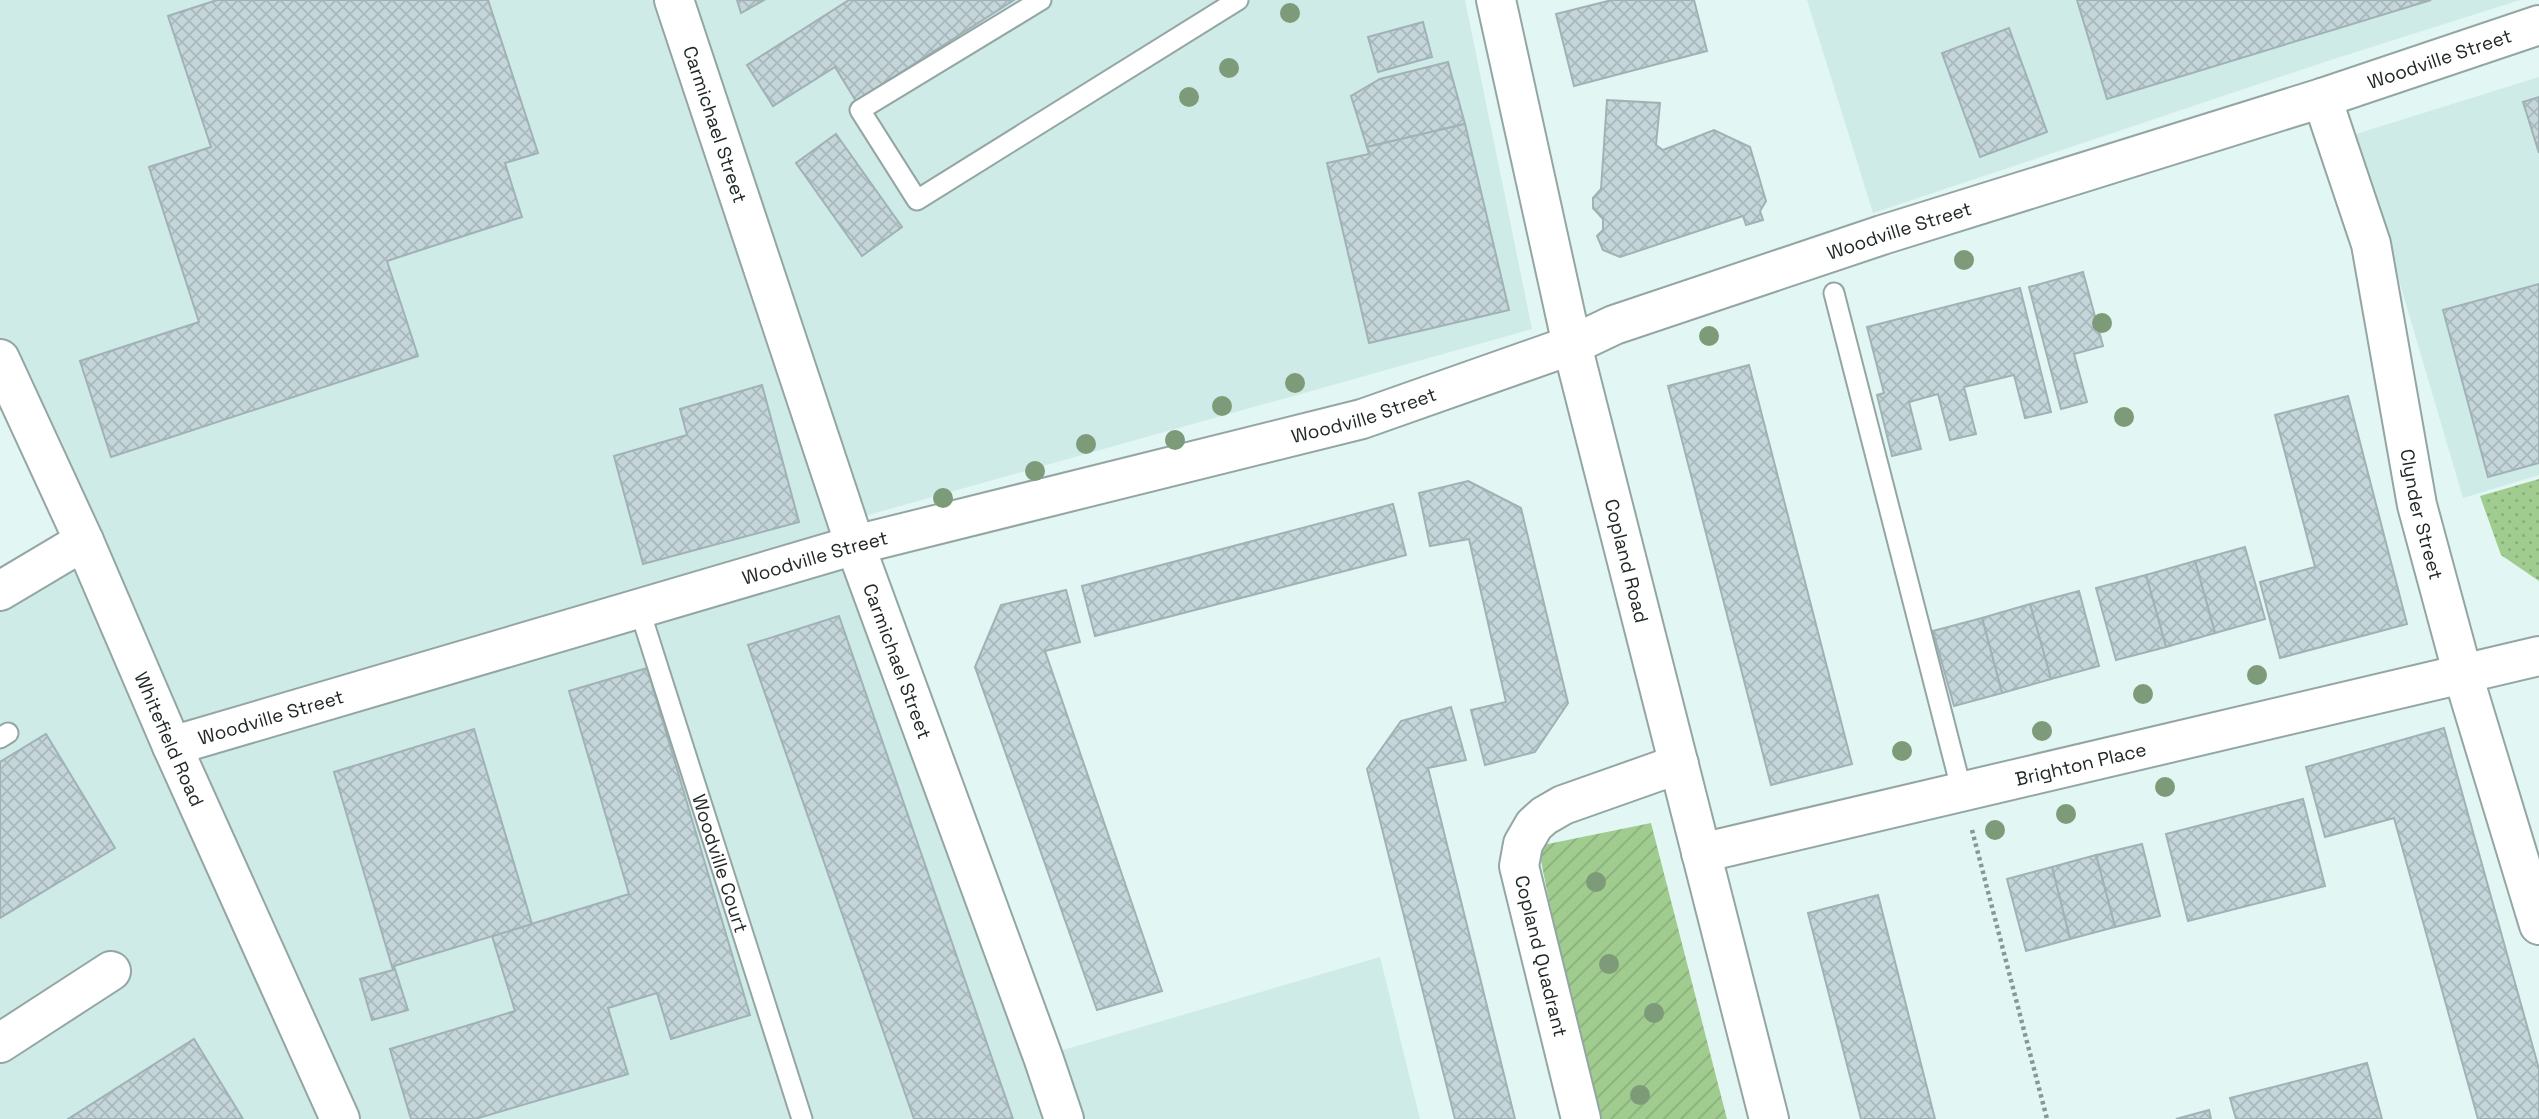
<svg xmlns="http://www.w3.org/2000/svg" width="2539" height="1119" font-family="'Space Grotesk',sans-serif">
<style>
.built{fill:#ceebe7}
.grass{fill:url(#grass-dots)}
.garden{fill:url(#garden-furrows)}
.building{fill:url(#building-cross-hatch);stroke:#a0b2b6;stroke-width:2}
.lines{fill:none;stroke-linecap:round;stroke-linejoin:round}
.service-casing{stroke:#94a6a3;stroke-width:23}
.minor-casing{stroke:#94a6a3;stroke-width:42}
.tertiary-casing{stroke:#94a6a3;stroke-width:42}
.path{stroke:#899795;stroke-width:4.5;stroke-dasharray:3.5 3.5;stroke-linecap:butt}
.service{stroke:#fff;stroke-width:19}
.minor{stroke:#fff;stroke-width:38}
.tertiary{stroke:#fff;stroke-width:38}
.tree{fill:#7d9a79}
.labels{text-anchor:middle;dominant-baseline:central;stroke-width:6;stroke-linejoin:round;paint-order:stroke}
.street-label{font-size:19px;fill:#212827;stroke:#fff}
</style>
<defs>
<pattern id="grass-dots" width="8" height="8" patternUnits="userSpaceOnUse" patternTransform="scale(1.75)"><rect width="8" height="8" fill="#a1cc8f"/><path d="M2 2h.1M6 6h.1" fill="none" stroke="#8aaf7b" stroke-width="1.8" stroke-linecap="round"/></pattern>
<pattern id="garden-furrows" width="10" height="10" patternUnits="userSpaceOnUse" patternTransform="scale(1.75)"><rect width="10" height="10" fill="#a1cc8f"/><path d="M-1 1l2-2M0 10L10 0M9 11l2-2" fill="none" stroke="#8aaf7b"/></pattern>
<pattern id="building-cross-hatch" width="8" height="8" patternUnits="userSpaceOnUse" patternTransform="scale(1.75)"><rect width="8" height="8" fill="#c4d6da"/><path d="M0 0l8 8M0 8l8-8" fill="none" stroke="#a8b8bb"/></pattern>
</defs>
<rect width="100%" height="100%" fill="#e2f6f3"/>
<!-- built -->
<g class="built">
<path d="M0,0H1465L1532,329L836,524L1043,1056L1380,957L1420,1119H0V593L84,540L0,359Z"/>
<path d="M1807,0H2520L2334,59L1873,213Z"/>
<path d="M2539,77V475L2463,498L2356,134Z"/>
</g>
<!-- grass -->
<path class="grass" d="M2539,479V581L2501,555L2480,496Z"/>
<!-- garden -->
<path class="garden" d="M1651,823L1727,1119H1593L1538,846Z"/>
<!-- building -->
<g class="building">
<path d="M217,0H488L538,153L505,163L522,217L387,261L418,356L111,457L80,361L199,322L149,167L211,147L168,16Z"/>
<path d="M737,0H764L741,13Z"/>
<path d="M849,0H1014L856,101L835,67L773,106L747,65Z"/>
<path d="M1612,0H1694L1707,51L1574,86L1556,14Z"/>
<path d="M2077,0H2431L2107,99Z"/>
<path d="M1423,22L1432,57L1378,72L1368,37Z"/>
<path d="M2009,28L2047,132L1980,157L1942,53Z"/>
<path d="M1448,62L1465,124L1367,147L1351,96L1380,79Z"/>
<path d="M2539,97V153L2523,102Z"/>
<path d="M1607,100L1660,103L1656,145L1663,150L1714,130L1750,147L1766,201L1760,211L1763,220L1746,225L1743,216L1620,257L1603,250L1597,236L1603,230V219L1593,208V198L1601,189Z"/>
<path d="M1465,124L1509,310L1369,343L1327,163L1369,154L1367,147Z"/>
<path d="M836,134L902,227L862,256L796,163Z"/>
<path d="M2083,272L2103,346L2074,354L2087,402L2061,409L2029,287Z"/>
<path d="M2539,284V463L2488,477L2443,310Z"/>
<path d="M2020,288L2051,412L2025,418L2014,375L1964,387L1976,434L1950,440L1938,394L1909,402L1921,449L1892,456L1877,395L1884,393L1867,327Z"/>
<path d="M1749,365L1852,764L1771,785L1668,386Z"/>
<path d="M762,385L799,522L643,564L614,456L687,435L680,409Z"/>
<path d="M2348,396L2407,624L2280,658L2260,582L2315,567L2275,415Z"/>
<path d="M1468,481L1521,508L1568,703L1535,752L1485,765L1471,710L1506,702L1469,539L1430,546L1419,493Z"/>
<path d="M1393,504L1406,555L1095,636L1082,586Z"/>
<path d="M2245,547L2265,619L2215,633L2195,561Z"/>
<path d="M2195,561L2215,633L2166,647L2146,575Z"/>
<path d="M2146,575L2166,647L2116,660L2096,588Z"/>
<path d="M1066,590L1080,642L1045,651L1162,991L1097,1010L975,667L1001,605Z"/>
<path d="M2079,591L2099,666L2051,679L2030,604Z"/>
<path d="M2030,604L2051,679L2002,693L1982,618Z"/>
<path d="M839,616L1013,1119H914L748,645Z"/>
<path d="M1982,618L2002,693L1954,706L1933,631Z"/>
<path d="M647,668L750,1015L671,1039L657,993L608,1008L628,1074L475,1119H411L390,1049L515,1011L492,936L629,894L569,691Z"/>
<path d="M1451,707L1466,760L1428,768L1515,1119H1455L1367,769L1401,721Z"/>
<path d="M2444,728L2539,1069V1119H2478L2394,818L2325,837L2306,767Z"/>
<path d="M474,729L532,924L394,966L408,1010L372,1020L360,979L393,970L334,772Z"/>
<path d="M46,734L115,848L0,918V762Z"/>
<path d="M2303,799L2325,886L2188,921L2166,834Z"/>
<path d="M2142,844L2160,916L2115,927L2096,855Z"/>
<path d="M2096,855L2115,927L2070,939L2052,867Z"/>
<path d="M2052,867L2070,939L2026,951L2007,879Z"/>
<path d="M1878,895L1935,1119H1861L1808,913Z"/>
<path d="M194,1039L243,1119H68Z"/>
<path d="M2367,1063L2382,1119H2236L2230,1098Z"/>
<path d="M2209,1110L2211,1119H2176Z"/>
</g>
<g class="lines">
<!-- service casing -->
<g class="service-casing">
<g id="service">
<path d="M1041,0L860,110L917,200L1238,0"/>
<path d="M1834,293L1962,792"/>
<path id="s1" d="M639,608L802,1119"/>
<path d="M0,738L8,733"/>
</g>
</g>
<!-- minor casing -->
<g class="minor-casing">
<g id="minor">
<path id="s2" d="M674,0L855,545L1043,1057L1064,1119"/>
<path id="s3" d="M2322,98L2371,244L2417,505L2463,675L2539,925"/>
<path id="s4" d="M0,359L84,541L172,746L340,1119"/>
<path d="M0,591L84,541"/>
<path id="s5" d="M172,746L855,545L1362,419L1572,345L1614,325L1882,235L2322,98L2539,25"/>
<path id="s6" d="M1701,853L2539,656"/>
<path d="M0,1043L111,971"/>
<path d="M1581,1119L1519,866L1523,844L1534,825L1544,816L1563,805L1679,764"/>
</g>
</g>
<!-- tertiary casing -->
<g class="tertiary-casing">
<g id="tertiary">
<path id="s7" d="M1496,0L1572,345L1769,1119"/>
</g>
</g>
<!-- path -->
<path class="path" d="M1972,830L2047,1119"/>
<!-- service -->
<use href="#service" class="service"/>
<!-- minor -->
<use href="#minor" class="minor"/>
<!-- tertiary -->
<use href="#tertiary" class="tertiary"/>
</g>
<!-- trees -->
<g class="tree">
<circle cx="1290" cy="13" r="10"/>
<circle cx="1229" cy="68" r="10"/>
<circle cx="1189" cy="97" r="10"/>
<circle cx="1964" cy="260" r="10"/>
<circle cx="2102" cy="323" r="10"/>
<circle cx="1709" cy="336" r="10"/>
<circle cx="1295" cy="383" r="10"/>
<circle cx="1222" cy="406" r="10"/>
<circle cx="2124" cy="417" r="10"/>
<circle cx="1175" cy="440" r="10"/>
<circle cx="1086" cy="444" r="10"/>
<circle cx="1035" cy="471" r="10"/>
<circle cx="943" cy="498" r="10"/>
<circle cx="2257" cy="675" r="10"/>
<circle cx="2143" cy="694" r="10"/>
<circle cx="2042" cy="731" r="10"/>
<circle cx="1902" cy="751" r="10"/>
<circle cx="2165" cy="787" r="10"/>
<circle cx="2066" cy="814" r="10"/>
<circle cx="1995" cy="830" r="10"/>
<circle cx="1596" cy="882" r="10"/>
<circle cx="1609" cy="964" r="10"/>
<circle cx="1654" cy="1013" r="10"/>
<circle cx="1640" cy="1095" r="10"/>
</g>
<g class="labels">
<!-- street labels -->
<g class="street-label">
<text stroke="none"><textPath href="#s5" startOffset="2371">Woodville Street</textPath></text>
<text stroke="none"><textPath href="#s2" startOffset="131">Carmichael Street</textPath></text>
<text stroke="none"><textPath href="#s5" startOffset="1804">Woodville Street</textPath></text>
<text stroke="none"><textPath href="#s5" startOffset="1237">Woodville Street</textPath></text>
<text stroke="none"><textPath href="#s3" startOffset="429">Clynder Street</textPath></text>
<text stroke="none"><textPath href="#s5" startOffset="670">Woodville Street</textPath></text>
<text stroke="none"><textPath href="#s7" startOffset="576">Copland Road</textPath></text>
<text stroke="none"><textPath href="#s2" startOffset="698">Carmichael Street</textPath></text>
<text stroke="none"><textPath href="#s5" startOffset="103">Woodville Street</textPath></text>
<text stroke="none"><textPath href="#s4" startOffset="416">Whitefield Road</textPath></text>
<text stroke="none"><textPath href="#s6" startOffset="390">Brighton Place</textPath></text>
<text stroke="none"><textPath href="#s1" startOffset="268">Woodville Court</textPath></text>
<text transform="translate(1541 956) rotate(76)">Copland Quadrant</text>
</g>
</g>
</svg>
